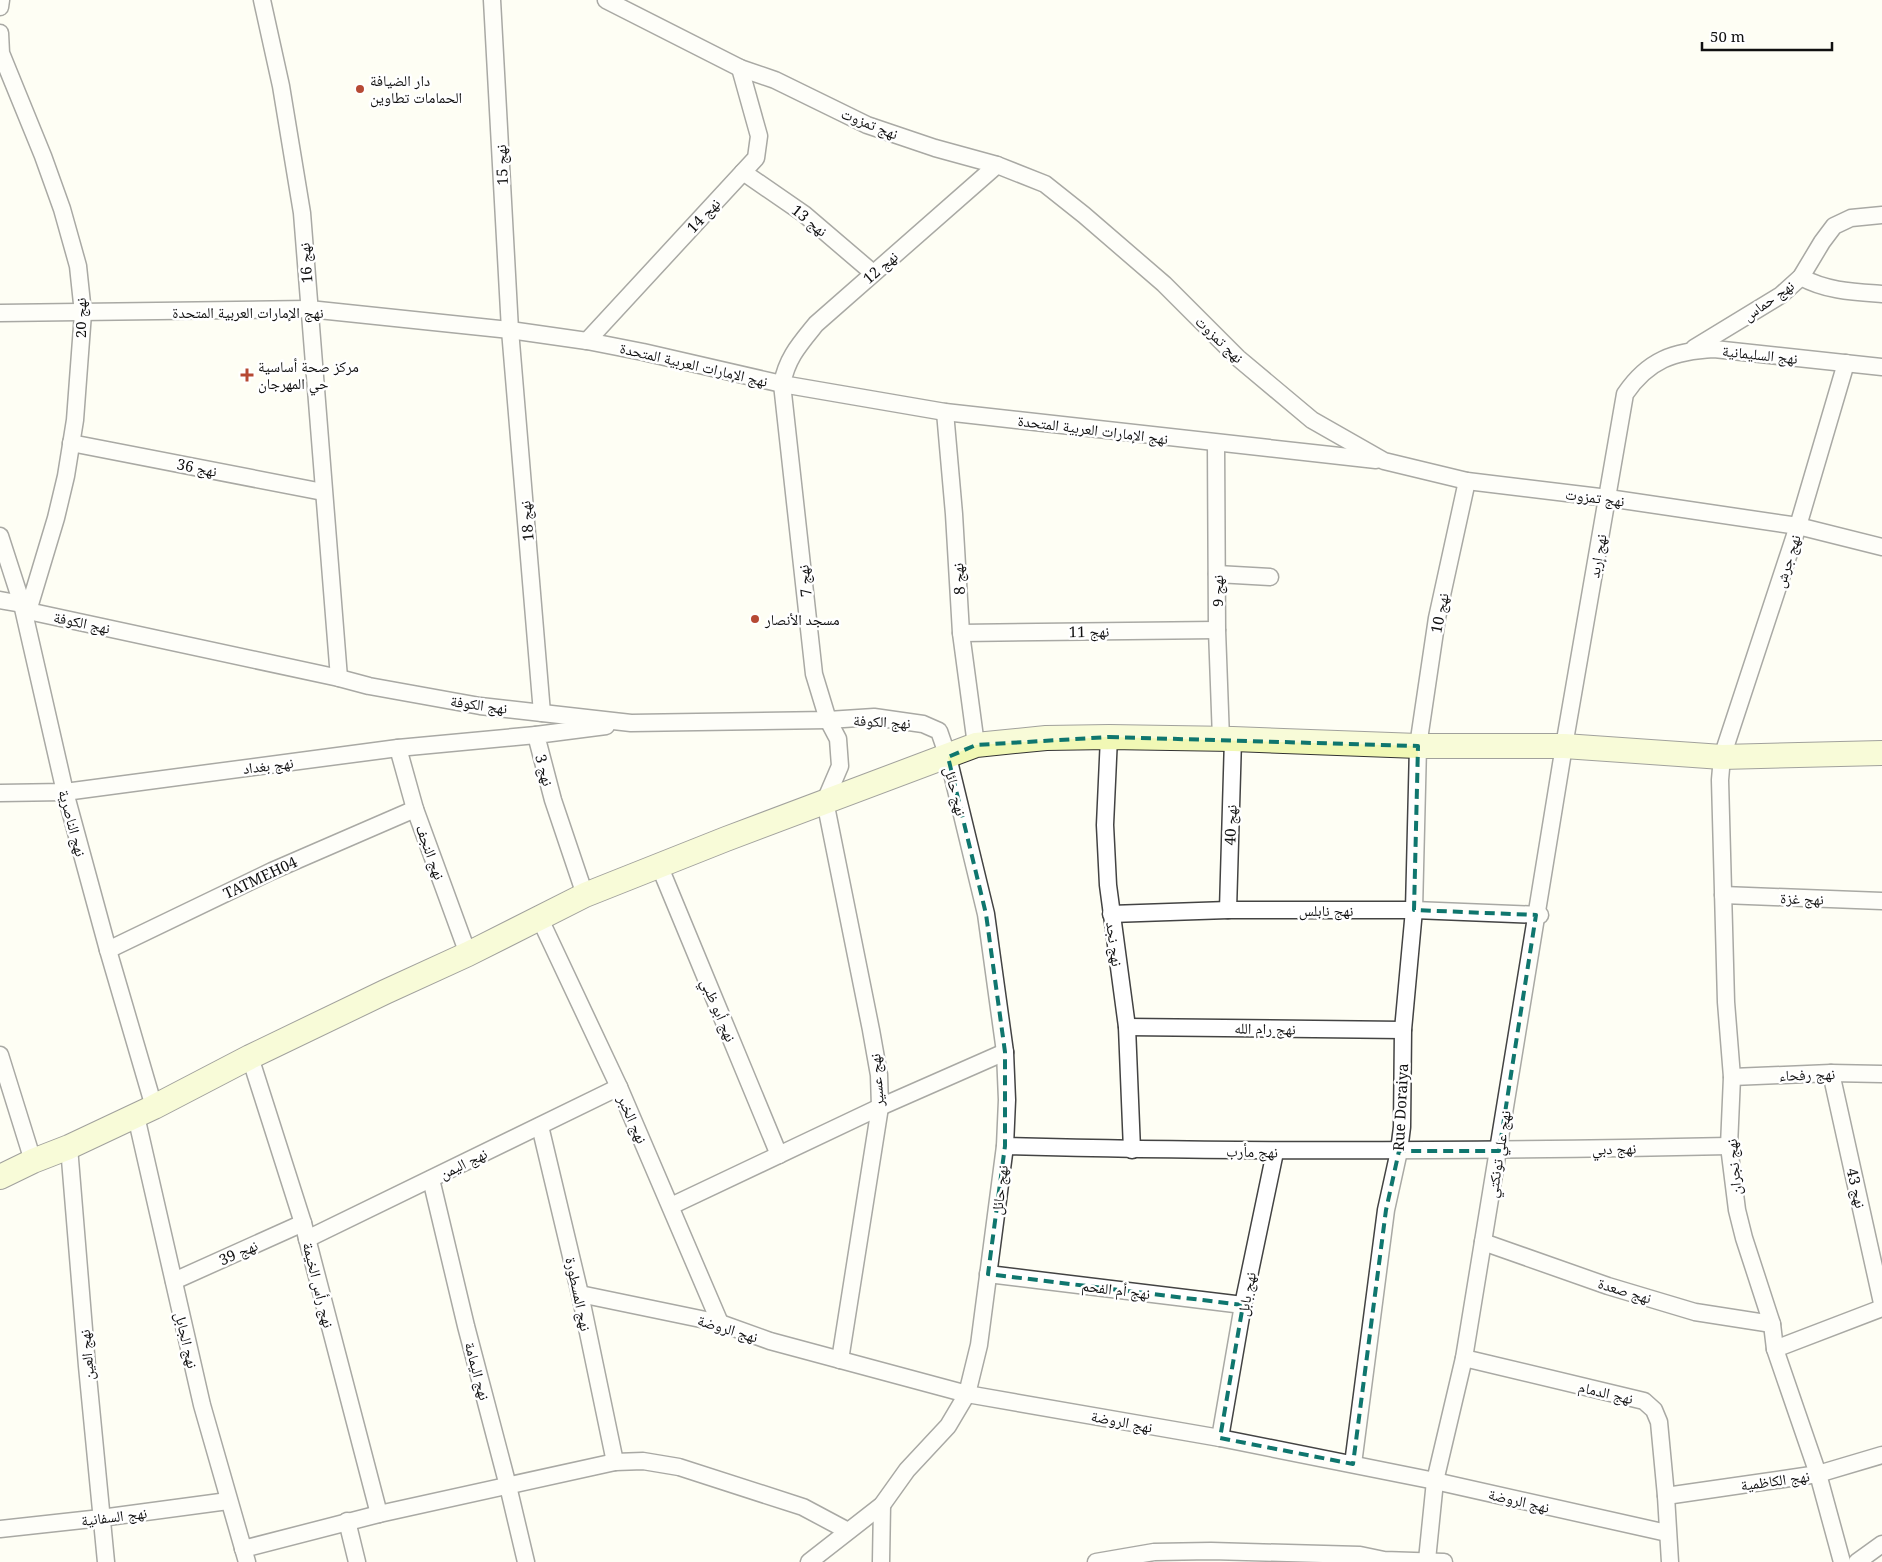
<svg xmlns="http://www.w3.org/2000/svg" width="1882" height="1562" font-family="'Noto Serif','Noto Naskh Arabic',serif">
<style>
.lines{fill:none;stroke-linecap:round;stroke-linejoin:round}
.minor-casing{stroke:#434343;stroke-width:19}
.secondary-casing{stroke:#323232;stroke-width:26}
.minor{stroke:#fff;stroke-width:16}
.secondary{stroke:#f1f8b5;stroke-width:24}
.marked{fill:none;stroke:#0f766e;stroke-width:4;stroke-dasharray:10 6;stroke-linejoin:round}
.poi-dot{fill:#b64933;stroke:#fff;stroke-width:2}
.labels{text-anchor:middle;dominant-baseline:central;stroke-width:5;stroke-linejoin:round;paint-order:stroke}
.poi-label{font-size:15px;fill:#101010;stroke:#fff;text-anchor:start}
.street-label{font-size:15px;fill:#101010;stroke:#fff}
</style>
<rect width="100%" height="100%" fill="#fefef4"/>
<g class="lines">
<!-- minor casing -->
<g class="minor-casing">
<g id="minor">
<path d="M262,0L281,86L302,213L339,678"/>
<path d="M492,0L510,330L542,713"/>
<path d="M606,0L740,68L775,80L867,125L935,148L997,165L1045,184L1084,215L1164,284L1238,358L1312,420L1384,461L1467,481L1608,498L1798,526L1882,547"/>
<path d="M0,7L1,0"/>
<path d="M0,33L1,53L43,156L62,209L78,266L83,313L75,420L66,476L56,518L28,611"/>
<path d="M743,172L804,214L873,273"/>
<path d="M1801,277C1826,291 1854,292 1882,294"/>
<path d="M0,313L309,309L510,330L587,341L643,352L782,384L945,412L1376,460"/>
<path d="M587,341L756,158L759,136L740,68"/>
<path d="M1694,348L1781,295L1801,277L1822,242L1834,226L1851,218L1882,215"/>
<path d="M945,412L954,514L961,633L976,745"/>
<path d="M71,443L323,492"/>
<path d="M1216,443L1217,630L1221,739"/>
<path d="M0,536L22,604L65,792L108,950L154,1107"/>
<path d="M1217,574L1270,577"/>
<path d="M0,600L22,604L28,611L339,678L369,686L480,706L631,723L828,720L874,717L923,724L939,731L948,757L986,914L1005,1052L1007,1100L1005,1146L979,1345L967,1394L948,1426L907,1470L882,1505L809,1562"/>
<path d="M961,633L1217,630"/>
<path d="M1109,737L1105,825L1108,885L1127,1027L1132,1150"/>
<path d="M398,748L415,809L468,954"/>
<path d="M0,793L65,792L398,748L536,735"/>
<path d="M659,865L779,1155"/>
<path d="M585,895L553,800L536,735L606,726"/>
<path d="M1723,895L1882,901"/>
<path d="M1228,910L1233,739"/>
<path d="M1111,914L1228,910H1414L1540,915"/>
<path d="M540,919L619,1087L720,1323"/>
<path d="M108,950L272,871L415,809"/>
<path d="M1127,1027L1403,1030"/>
<path d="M0,1055L33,1161"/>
<path d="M250,1057L303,1223L379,1514"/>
<path d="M1831,1073L1882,1303"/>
<path d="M1732,1077L1831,1073L1882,1074"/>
<path d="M136,1116L202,1405L247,1562"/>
<path d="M540,1126L580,1294L615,1462"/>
<path d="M1005,1146C1246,1153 1487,1151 1729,1146"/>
<path d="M69,1147L87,1366L106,1562"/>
<path d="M431,1179L466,1326L508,1486L526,1562"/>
<path d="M671,1206L880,1107L1005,1052"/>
<path d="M307,1239L619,1087"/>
<path d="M1483,1242L1608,1286L1695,1312L1772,1324"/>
<path d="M988,1274L1243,1305"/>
<path d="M174,1281L303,1223"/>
<path d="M580,1294L720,1323L770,1341L967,1394L1220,1438L1435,1481L1667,1533"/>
<path d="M1775,1349L1882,1308"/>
<path d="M1464,1358L1644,1401L1654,1410L1659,1422L1666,1496L1670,1562"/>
<path d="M840,1360L880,1107L879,1075L871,1030L825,801L840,766L838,739L828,720L814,674L782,384C787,358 799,345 816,324L997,165"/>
<path d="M1220,1438L1243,1305L1275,1152"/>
<path d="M1353,1464L1386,1210L1399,1151L1402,1127L1403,1030L1414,910L1418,746L1437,618L1467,481"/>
<path d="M1666,1496L1818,1474L1882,1455"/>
<path d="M347,1521L357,1562"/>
<path d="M0,1529L101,1518L228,1501"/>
<path d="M243,1549L379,1514L615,1462L643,1461L679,1467L803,1507L848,1531"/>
<path d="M1427,1560L1435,1481L1464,1358L1564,746L1625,394C1648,360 1674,351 1714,349L1882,367"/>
<path d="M881,1562L882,1505"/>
<path d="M1096,1562L1154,1552L1211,1551L1360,1555L1384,1560L1444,1562"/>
<path d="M1842,1562L1818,1474L1775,1349L1772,1324L1744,1238L1737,1210L1729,1146L1732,1077L1726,1002L1720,780L1722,757L1798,526L1846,363"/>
<path d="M1857,1562L1882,1544"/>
</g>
</g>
<!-- secondary casing -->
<g class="secondary-casing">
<path id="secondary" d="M0,1177L33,1161L69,1147L154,1107L250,1057L385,992L468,954L585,895L726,839L976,745L1046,738L1109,737L1233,739L1418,746H1564L1722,757L1882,753"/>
</g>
<!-- minor -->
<use href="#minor" class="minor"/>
<!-- secondary -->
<use href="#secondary" class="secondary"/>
</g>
<!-- marked area -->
<path d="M0 0H1882V1562H0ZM1109,737L1418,746L1414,910L1536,915L1499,1151H1399L1386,1210L1353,1464L1220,1438L1243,1305L988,1274L1005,1146V1052L986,914L948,757L976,745Z" fill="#fefef4" fill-opacity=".55" fill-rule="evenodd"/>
<path class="marked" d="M1109,737L1418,746L1414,910L1536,915L1499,1151H1399L1386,1210L1353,1464L1220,1438L1243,1305L988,1274L1005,1146V1052L986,914L948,757L976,745Z"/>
<!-- markers -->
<g class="poi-dot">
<circle cx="360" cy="89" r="5"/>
<path d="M244.5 367.5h5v5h5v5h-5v5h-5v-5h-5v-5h5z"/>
<circle cx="755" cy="619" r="5"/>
</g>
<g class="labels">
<!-- poi labels -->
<g class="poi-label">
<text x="370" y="80">دار الضيافة<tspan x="370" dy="17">الحمامات تطاوين</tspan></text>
<text x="258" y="366">مركز صحة أساسية<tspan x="258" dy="17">حي المهرجان</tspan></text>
<text x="765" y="619">مسجد الأنصار</text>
</g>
<!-- street labels -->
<g class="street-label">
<text transform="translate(870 123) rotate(22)">نهج تمزوت</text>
<text transform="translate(501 165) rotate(-93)">نهج 15</text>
<text transform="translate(703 215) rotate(-47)">نهج 14</text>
<text transform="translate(810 220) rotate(39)">نهج 13</text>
<text transform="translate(305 263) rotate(-94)">نهج 16</text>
<text transform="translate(880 267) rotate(-41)">نهج 12</text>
<text transform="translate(1768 300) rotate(-35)">نهج حماس</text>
<text x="248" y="312">نهج الإمارات العربية المتحدة</text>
<text transform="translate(80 318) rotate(-90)">نهج 20</text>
<text transform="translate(1220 339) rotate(44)">نهج تمزوت</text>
<text transform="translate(1760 354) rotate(6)">نهج السليمانية</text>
<text transform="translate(694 364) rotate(13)">نهج الإمارات العربية المتحدة</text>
<text transform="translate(1093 429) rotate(7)">نهج الإمارات العربية المتحدة</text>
<text transform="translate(197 467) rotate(11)">نهج 36</text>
<text transform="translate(1595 497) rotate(7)">نهج تمزوت</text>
<text transform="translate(526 521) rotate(-95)">نهج 18</text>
<text transform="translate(1597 556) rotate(-80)">نهج إربد</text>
<text transform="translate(1787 561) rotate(-72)">نهج جرش</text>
<text transform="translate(958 579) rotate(-94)">نهج 8</text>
<text transform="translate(804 581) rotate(-96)">نهج 7</text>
<text transform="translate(1217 591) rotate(-90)">نهج 9</text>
<text transform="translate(1439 613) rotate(-79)">نهج 10</text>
<text transform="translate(82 622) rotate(12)">نهج الكوفة</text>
<text transform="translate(1089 631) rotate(-1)">نهج 11</text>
<text transform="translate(479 704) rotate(8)">نهج الكوفة</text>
<text transform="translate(882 721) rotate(3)">نهج الكوفة</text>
<text transform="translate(268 765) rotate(-7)">نهج بغداد</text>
<text transform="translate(545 770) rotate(75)">نهج 3</text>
<text transform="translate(956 791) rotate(76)">نهج حائل</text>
<text transform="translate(73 823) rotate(75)">نهج الناصرية</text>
<text transform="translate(1230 825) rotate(-88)">نهج 40</text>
<text transform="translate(431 852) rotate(70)">نهج النجف</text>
<text transform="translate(260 877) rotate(-25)">TATMEH04</text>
<text transform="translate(1802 898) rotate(2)">نهج غزة</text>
<text x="1326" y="910">نهج نابلس</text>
<text transform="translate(1115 944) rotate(82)">نهج نجد</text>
<text transform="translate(719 1010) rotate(67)">نهج أبو ظبي</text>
<text transform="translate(1265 1028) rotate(1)">نهج رام الله</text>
<text transform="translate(1807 1074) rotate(-2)">نهج رفحاء</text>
<text transform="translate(876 1080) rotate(-94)">نهج عسير</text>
<text transform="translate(1400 1107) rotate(-87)">Rue Doraiya</text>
<text transform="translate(633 1119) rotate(66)">نهج الخبر</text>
<text transform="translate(1614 1148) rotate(-1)">نهج دبي</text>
<text transform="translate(1252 1151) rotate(1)">نهج مأرب</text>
<text transform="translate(1498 1154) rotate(-81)">نهج علي تونكتي</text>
<text transform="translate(463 1163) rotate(-26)">نهج اليمن</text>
<text transform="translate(1733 1167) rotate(-95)">نهج نجران</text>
<text transform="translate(1857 1188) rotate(77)">نهج 43</text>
<text transform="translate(999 1190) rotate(-83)">نهج حائل</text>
<text transform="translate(238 1252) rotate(-24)">نهج 39</text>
<text transform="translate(319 1285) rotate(76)">نهج رأس الخيمة</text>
<text transform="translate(1116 1289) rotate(7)">نهج أم الفحم</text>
<text transform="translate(1625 1290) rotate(17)">نهج صعدة</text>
<text transform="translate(579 1294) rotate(78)">نهج المسطورة</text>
<text transform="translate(1246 1294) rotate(-79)">نهج بابل</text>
<text transform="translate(728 1328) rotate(17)">نهج الروضة</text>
<text transform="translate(187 1340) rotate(77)">نهج الجابل</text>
<text transform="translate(86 1355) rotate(-95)">نهج العين</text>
<text transform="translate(478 1371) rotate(75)">نهج اليمامة</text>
<text transform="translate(1606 1392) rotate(13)">نهج الدمام</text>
<text transform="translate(1122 1421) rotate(11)">نهج الروضة</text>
<text transform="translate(1775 1480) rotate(-8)">نهج الكاظمية</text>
<text transform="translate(1519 1500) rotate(13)">نهج الروضة</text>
<text transform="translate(114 1516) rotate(-7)">نهج السفانية</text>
</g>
</g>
<!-- scale -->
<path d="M1702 42v8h130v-8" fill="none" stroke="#101010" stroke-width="2.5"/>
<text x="1710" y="42" font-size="15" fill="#101010" stroke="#ffffff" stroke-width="4" paint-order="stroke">50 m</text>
</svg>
